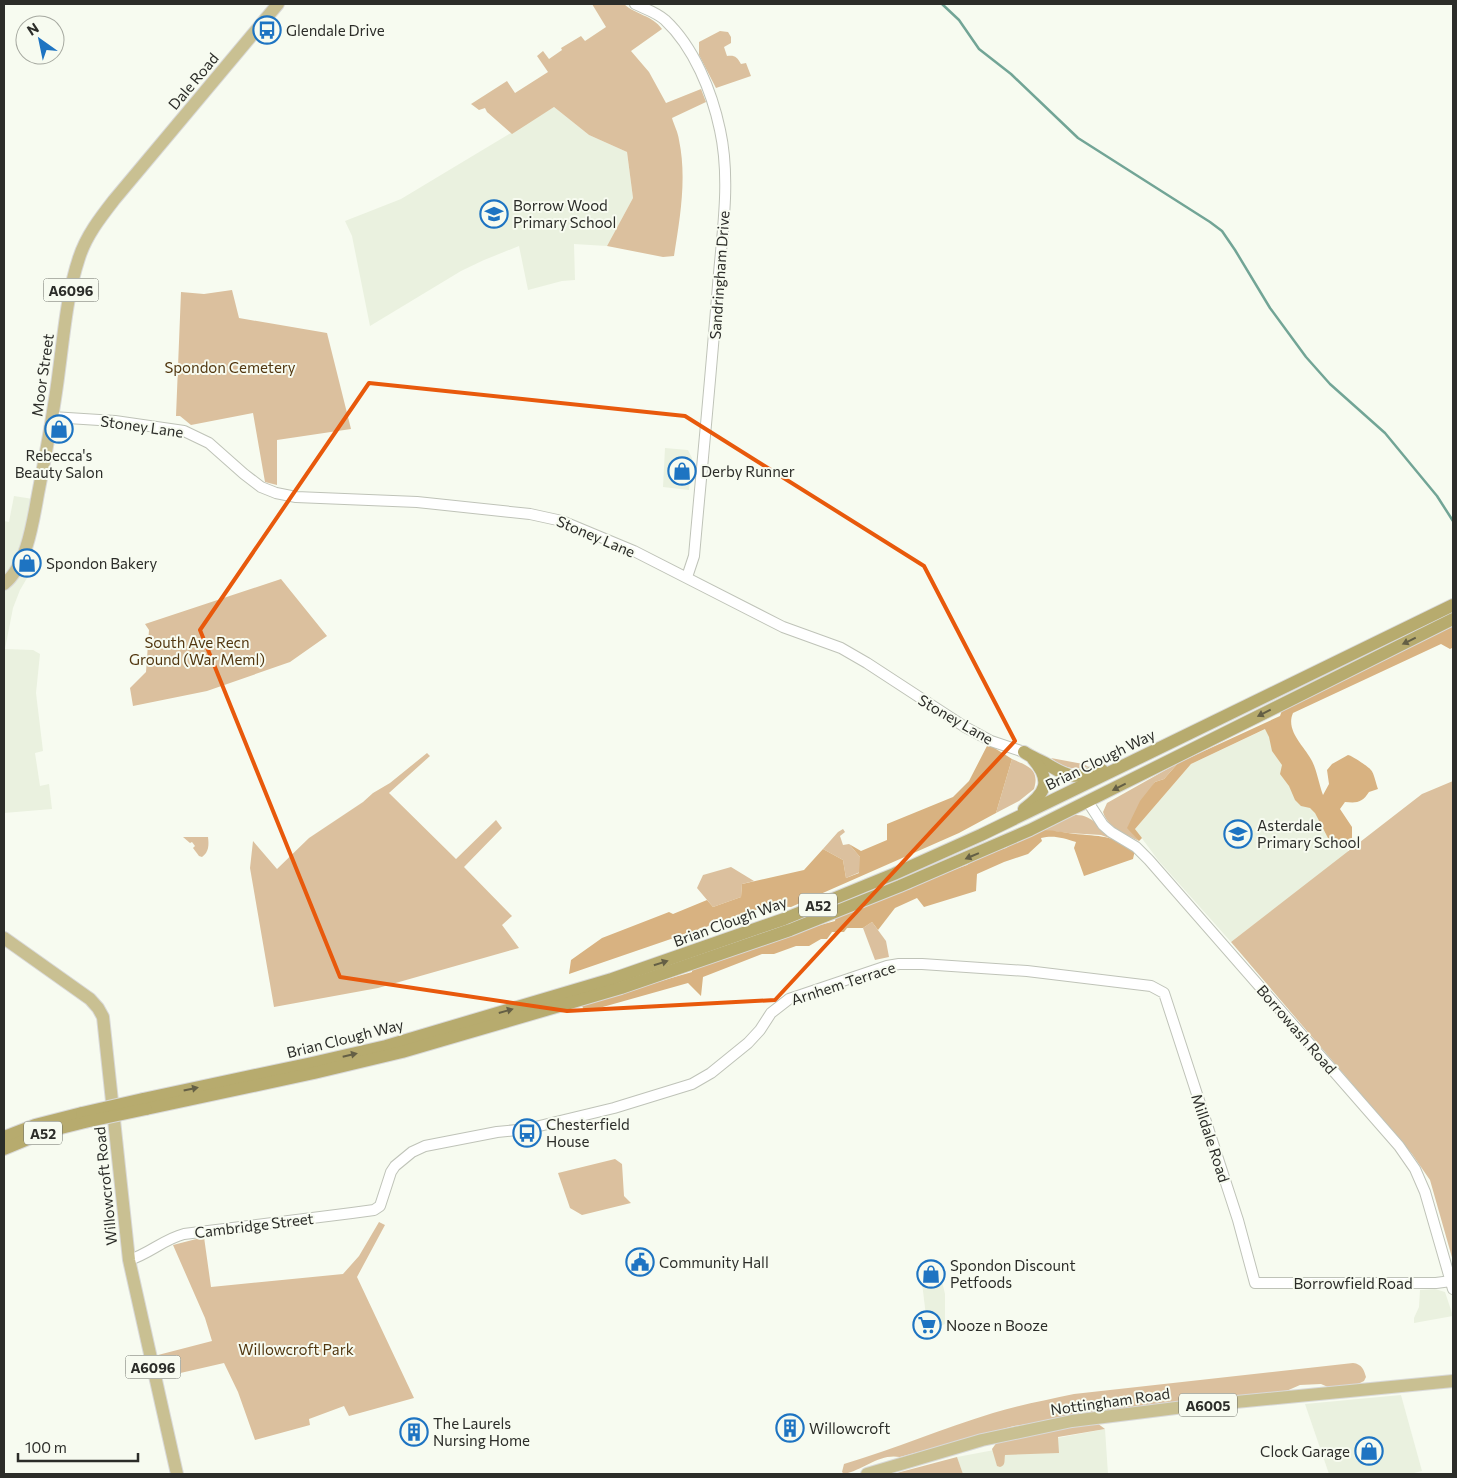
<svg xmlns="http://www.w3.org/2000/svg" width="1457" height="1478" font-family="Commissioner,sans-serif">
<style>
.built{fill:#eaf1df}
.green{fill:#dbc09e}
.forest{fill:#d8b281}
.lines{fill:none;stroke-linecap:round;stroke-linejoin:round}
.stream{stroke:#72a596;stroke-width:2.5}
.tertiary-casing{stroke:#bfc3b8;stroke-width:12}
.primary-casing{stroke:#d9d9d8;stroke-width:14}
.trunk-casing{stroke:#d9d9d8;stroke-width:14}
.tertiary{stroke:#fff;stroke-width:10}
.primary{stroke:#c9c092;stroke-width:12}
.trunk{stroke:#b7ab6e;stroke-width:12}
.trunk-bridge-casing{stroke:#d9d9d8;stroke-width:14;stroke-linecap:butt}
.trunk-bridge{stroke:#b7ab6e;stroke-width:12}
.oneway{fill:#645f45}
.marked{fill:none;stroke:#e8590c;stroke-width:4;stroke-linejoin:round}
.labels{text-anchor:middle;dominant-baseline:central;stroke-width:4;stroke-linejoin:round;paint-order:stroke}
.shield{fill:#f7fbf0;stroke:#696b65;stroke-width:1}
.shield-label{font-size:14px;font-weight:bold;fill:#2c2d29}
.poi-label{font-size:15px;fill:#2c2d29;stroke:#f7fbf0;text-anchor:start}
.street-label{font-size:15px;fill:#2c2d29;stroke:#f7fbf0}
.park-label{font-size:15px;fill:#523710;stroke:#f7fbf0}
</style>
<rect width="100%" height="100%" fill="#f7fbf0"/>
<!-- built -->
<g class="built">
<path d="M554,107L589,135L627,152L633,198L607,246L574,244L575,280L562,281L528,290L519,246L484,260L461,271L370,326L352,236L345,221L401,199Z"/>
<path d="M665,448L688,450L692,458L689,490L663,487Z"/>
<path d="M14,496L33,499L18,553L37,561L20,590L13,608L5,649L33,650L40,654L36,693L43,751L35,753L40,786L49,784L52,809L4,813V521L9,522Z"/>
<path d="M1272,726L1349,852L1231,942L1158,860L1135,829L1191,764Z"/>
<path d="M938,1264L945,1294V1324L922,1334L918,1319L926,1316L920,1266Z"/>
<path d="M1435,1289L1445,1292L1453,1316L1414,1323V1318L1419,1307L1420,1290Z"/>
<path d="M1401,1395L1422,1471L1410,1474H1329L1305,1404Z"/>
<path d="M1105,1429L1108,1474H963L957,1457Z"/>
</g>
<!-- green -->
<g class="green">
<path d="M592,4H624C636,15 652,15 662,29L631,51L649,72L666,103L701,89L706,102L672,118C674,125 678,132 679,140C687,178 680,218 674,256L663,257L607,246L633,198L627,152L589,135L554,107L512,134L487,112L485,108L479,110L471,104L507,81L515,93L548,72L537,56L543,51L549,59L562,50L561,48L581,36L585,41L606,27Z"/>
<path d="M720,31L728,32L731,37V43L724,47L727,56C735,55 737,57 741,64L746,63L751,76L716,88L699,55V42Z"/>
<path d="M232,290L239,318L327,333L351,429L277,440V485L265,482L253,413L191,425L180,416H176L181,292L204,294Z"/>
<path d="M281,579L327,636L290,662L207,691L133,706L130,688L146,672L149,630L145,624Z"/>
<path d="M427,753L430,756L389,793L456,859L496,820L502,828L464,867L512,916L502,925L519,948L378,988L274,1007L250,868L253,841L277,869L309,838L363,802L373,793L390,783Z"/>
<path d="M1051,758L1083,764L1089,767C1073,770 1063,768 1051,758Z"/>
<path d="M1012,759C1028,766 1040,769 1034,789L1019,801L996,813Z"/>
<path d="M1178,763L1164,779L1155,782L1128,827L1139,841C1125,834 1108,828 1103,812L1107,803Z"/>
<path d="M1453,781V1261L1430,1180L1412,1154L1231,942L1422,794Z"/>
<path d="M1075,815C1091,814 1101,828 1112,839L1101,835L1068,833L1044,830L1066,818Z"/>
<path d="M843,829L845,832L840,836L843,845L849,844L860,857V872L846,878L843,860L823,849L838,832Z"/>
<path d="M183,837H208C209,845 209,852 202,857L199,856L193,848L195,846L192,842L190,843Z"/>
<path d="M731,867L754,881L742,884L741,897L713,907L697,888L703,875Z"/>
<path d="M872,922L886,941L889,957L875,960L863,928Z"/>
<path d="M615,1159L622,1164L624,1196L631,1203L582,1215L570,1208L558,1173Z"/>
<path d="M379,1222L385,1225L357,1277L414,1398L349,1416L344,1406L309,1419L310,1425L255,1440L238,1392L224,1363L163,1377L158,1355L212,1341L205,1318L173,1245L204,1237L211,1287L343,1274L359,1256Z"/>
<path d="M1353,1363C1362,1364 1364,1370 1366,1377L1364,1381L1356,1385L1328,1387L1321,1384L1300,1385L1284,1392L1197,1399L1014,1426L900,1457C880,1453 863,1470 844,1474L842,1472L844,1464C895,1449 943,1428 993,1413C1019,1405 1047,1400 1074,1394Z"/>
<path d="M1097,1423L1105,1429L1058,1437L1059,1453L1005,1455C1004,1461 1006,1465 1000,1467L997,1466L992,1449L997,1442L1058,1429Z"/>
<path d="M957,1457L963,1474H893Z"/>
</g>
<!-- forest -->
<g class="forest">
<path d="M1453,626L1452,648L1450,649L1441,644L1293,713C1285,731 1305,747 1312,761C1317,771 1319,784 1323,795L1329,784L1327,770L1332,764L1348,755C1351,755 1369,767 1371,770C1374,773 1376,784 1378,789L1369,792C1362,803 1357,803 1345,802L1340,809L1352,827V841L1336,847L1328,838L1315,813L1310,808L1301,806L1295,800L1289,786L1280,774L1282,765L1272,751L1269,737L1265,729L1191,764L1135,829L1142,838L1139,841L1127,828L1140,801L1155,782L1164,779L1178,763L1280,716L1282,710Z"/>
<path d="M988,744L1012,759L996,813L959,833L791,907L767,906L569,974L571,960L602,938L669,912L673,914L707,900L713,907L741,897L742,884L804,870L823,849L843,860L846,878L859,873L860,857L849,844L861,851L887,840V824L953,797L969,781Z"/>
<path d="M1044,830C1053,830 1060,832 1068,833C1097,837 1108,833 1135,850L1133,859L1084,876L1074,848L1076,842C1063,838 1054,835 1041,838L1042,841L1028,854L1004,862L977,874L976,891L924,907L917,898L895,908L878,930L872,922L863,928H847L844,932H832L827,939H821L809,946H796L774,954H762L703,977L701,996L688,983L585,1012L581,1004L692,972V969L806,929L835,921L836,915L865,907L866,903L896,891L911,889L914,884L967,865L980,856L1006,848L1019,839Z"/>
</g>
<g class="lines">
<!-- stream -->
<path class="stream" d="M942,4L959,20L979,49L1011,74L1078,138L1210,222L1222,231L1235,250L1270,308L1306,357L1330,384L1385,433L1437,496L1453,521"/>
<!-- tertiary casing -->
<g class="tertiary-casing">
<g id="tertiary">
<path d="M635,4C645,9 656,12 665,20C694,47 712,92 720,130C731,180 722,234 718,285C711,375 702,466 694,556L687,577"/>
<path d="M52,417L115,421L184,431L209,443L244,474L261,487L276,493L296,497L417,502L530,514L562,521L634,551L783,627L841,648L867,663L965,727L991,741L1024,752"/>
<path d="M1088,802L1103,825L1111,832L1136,847L1149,860L1399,1146L1415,1169L1425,1192L1453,1289"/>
<path d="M129,1260C149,1254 164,1239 184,1234L352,1213L374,1210L380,1206L391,1172L395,1166L412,1152L425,1146L497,1132L527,1129L614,1108L692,1084L711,1073L748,1043L760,1030L771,1013L789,999L887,966L899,964H922L1027,971L1151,986L1164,993L1238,1220L1255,1283H1436L1451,1281"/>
</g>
</g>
<!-- primary casing -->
<g class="primary-casing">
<g id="primary">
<path d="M4,584C27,566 33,521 38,494C46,453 54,412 59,370C64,333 67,294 79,258C86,236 100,218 114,200L278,4"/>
<path d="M4,938L90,999L98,1008L103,1017L129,1260L177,1474"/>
<path d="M867,1474L982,1440L1072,1421L1184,1407L1453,1381"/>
</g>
</g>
<!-- trunk casing -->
<g class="trunk-casing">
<g id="trunk">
<path d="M1024,752C1031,757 1038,759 1045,763C1070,778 1073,779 1102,770"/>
<path d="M1024,809C1046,793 1052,781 1033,759"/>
<path d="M143,1099L312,1063L386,1046L612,979L784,919L894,874L981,835L1453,605"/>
<path d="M146,1109L314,1073L402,1052L621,988L790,930L900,886L1030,830L1453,619"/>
<path d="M4,1137L35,1125L82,1113"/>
<path d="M4,1149L45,1132L85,1122"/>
</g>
</g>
<!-- tertiary -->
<use href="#tertiary" class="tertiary"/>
<!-- primary -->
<use href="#primary" class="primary"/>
<!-- trunk -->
<use href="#trunk" class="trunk"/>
<!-- trunk-bridge casing -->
<g class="trunk-bridge-casing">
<g id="trunk-bridge">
<path d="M82,1113L143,1099"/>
<path d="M85,1122L146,1109"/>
</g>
</g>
<!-- trunk-bridge -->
<use href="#trunk-bridge" class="trunk-bridge"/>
</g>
<!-- one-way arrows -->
<defs><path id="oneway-solid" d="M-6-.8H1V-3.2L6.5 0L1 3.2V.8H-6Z" transform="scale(1.25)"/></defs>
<g class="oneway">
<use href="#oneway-solid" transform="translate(1409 641) rotate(154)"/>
<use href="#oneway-solid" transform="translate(1264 713) rotate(153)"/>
<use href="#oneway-solid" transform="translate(1119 787) rotate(153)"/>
<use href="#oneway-solid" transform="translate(972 856) rotate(157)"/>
<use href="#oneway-solid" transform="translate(661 963) rotate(-18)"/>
<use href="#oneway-solid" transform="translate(506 1011) rotate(-16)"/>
<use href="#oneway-solid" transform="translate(350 1055) rotate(-13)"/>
<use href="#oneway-solid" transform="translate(191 1089) rotate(-12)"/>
</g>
<!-- marked area -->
<path class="marked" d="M369,383L685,416L924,566L1015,741L775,1000L567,1011L340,977L200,630Z"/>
<!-- icons -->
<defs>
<g id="bus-ring" transform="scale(1.4375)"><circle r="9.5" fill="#f7fbf0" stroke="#1e74c2" stroke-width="1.5"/><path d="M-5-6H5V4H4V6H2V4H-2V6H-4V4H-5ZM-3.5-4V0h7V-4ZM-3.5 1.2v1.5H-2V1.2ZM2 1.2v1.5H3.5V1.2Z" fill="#1e74c2"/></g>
<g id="school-ring" transform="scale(1.4375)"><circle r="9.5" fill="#f7fbf0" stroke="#1e74c2" stroke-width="1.5"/><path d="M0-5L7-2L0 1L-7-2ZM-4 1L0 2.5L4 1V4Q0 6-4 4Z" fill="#1e74c2"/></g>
<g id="shop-ring" transform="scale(1.4375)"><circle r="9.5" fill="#f7fbf0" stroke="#1e74c2" stroke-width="1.5"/><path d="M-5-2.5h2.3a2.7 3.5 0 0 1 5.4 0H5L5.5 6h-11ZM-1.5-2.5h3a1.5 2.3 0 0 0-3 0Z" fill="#1e74c2"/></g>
<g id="civic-ring" transform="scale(1.4375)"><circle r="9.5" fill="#f7fbf0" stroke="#1e74c2" stroke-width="1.5"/><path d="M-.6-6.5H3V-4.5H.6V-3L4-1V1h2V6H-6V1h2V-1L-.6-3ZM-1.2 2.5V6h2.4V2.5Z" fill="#1e74c2"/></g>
<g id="supermarket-ring" transform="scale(1.4375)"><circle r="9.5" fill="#f7fbf0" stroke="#1e74c2" stroke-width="1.5"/><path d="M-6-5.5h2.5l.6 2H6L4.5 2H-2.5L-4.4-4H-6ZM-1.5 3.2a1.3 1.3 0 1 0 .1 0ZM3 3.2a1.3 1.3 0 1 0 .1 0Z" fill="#1e74c2"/></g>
<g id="building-ring" transform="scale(1.4375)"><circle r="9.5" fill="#f7fbf0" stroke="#1e74c2" stroke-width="1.5"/><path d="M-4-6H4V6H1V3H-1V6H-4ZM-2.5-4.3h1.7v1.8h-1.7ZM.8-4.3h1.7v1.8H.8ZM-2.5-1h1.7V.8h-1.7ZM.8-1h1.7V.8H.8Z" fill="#1e74c2"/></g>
</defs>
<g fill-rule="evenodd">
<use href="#bus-ring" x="267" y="30"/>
<use href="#school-ring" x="494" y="214"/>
<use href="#shop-ring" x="59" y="429"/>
<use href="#shop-ring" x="682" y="471"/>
<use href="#shop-ring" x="27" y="563"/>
<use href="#school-ring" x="1238" y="834"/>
<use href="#bus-ring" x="527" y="1133"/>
<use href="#civic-ring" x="640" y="1262"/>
<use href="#shop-ring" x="931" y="1274"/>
<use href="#supermarket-ring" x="927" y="1325"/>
<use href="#building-ring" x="790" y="1428"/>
<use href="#building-ring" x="414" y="1432"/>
<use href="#shop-ring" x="1369" y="1451"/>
</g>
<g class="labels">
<!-- shield labels -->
<g class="shield">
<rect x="43.5" y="278.5" width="55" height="23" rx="4"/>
<rect x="799" y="893.5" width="38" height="23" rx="4"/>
<rect x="24" y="1121.5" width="38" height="23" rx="4"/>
<rect x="125.5" y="1355.5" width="55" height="23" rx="4"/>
<rect x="1179" y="1393.5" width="58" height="23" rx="4"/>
</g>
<g class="shield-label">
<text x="71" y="290">A6096</text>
<text x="818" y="905">A52</text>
<text x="43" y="1133">A52</text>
<text x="153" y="1367">A6096</text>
<text x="1208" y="1405">A6005</text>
</g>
<!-- poi labels -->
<g class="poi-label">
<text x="286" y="30">Glendale Drive</text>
<text x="513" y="205">Borrow Wood<tspan x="513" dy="17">Primary School</tspan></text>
<text x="59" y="455" text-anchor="middle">Rebecca's<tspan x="59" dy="17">Beauty Salon</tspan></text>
<text x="701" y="471">Derby Runner</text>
<text x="46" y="563">Spondon Bakery</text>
<text x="1257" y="825">Asterdale<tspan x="1257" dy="17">Primary School</tspan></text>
<text x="546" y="1124">Chesterfield<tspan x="546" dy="17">House</tspan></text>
<text x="659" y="1262">Community Hall</text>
<text x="950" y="1265">Spondon Discount<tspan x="950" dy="17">Petfoods</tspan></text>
<text x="946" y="1325">Nooze n Booze</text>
<text x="433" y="1423">The Laurels<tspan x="433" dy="17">Nursing Home</tspan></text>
<text x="809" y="1428">Willowcroft</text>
<text x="1350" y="1451" text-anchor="end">Clock Garage</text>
</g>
<!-- street labels -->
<g class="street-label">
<text transform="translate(193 81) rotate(-50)">Dale Road</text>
<text transform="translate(719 275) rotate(-86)">Sandringham Drive</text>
<text transform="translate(42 375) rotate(-82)">Moor Street</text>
<text transform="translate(142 426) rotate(8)">Stoney Lane</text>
<text transform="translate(596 536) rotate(23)">Stoney Lane</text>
<text transform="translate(956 719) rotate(30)">Stoney Lane</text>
<text transform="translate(1100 759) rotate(-26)">Brian Clough Way</text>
<text transform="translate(730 921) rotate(-20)">Brian Clough Way</text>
<text transform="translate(843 983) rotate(-18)">Arnhem Terrace</text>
<text transform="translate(1297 1029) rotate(49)">Borrowash Road</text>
<text transform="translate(345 1038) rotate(-14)">Brian Clough Way</text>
<text transform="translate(1211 1138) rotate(72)">Milldale Road</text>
<text transform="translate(105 1186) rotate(-96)">Willowcroft Road</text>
<text transform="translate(254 1225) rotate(-7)">Cambridge Street</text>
<text x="1353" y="1283">Borrowfield Road</text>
<text transform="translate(1110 1401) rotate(-8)">Nottingham Road</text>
</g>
<!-- park labels -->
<g class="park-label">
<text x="230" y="367">Spondon Cemetery</text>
<text x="197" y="642">South Ave Recn<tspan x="197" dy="17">Ground (War Meml)</tspan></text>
<text x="296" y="1349">Willowcroft Park</text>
</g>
</g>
<!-- border -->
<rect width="1457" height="1478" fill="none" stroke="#2c2d29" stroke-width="10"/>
<!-- north arrow -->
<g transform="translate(40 40) rotate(327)"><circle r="24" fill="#f7fbf0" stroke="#a6a9a0"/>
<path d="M0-4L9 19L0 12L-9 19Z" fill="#1e74c2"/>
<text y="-8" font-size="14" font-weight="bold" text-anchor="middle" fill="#2c2d29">N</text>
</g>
<!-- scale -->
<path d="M18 1453v8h120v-8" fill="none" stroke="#2c2d29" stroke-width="2.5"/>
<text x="25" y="1453" font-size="15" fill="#2c2d29" stroke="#f7fbf0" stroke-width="4" paint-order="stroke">100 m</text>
</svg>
